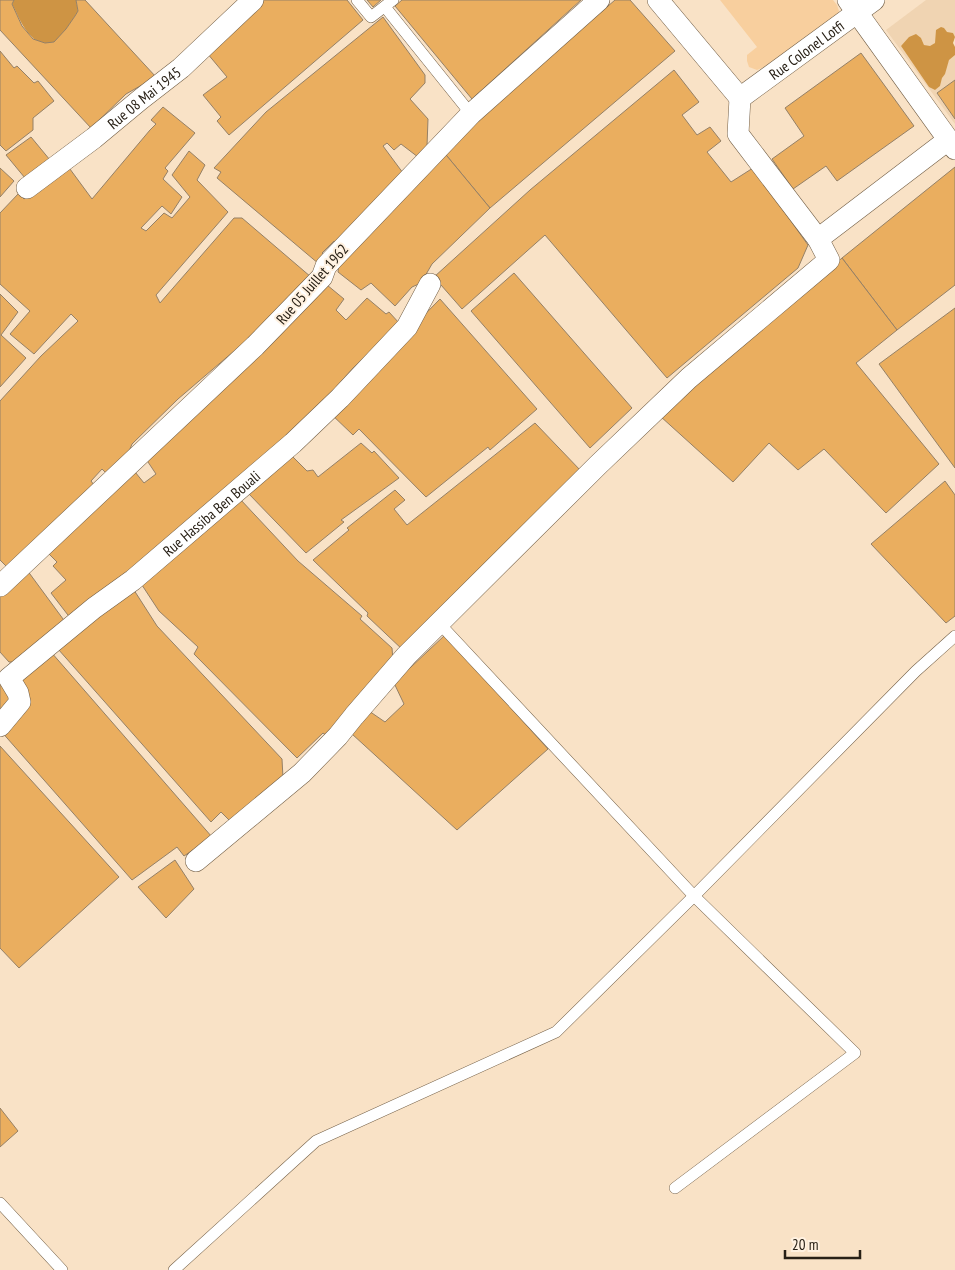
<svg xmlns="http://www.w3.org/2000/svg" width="955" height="1270" font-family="'PT Sans Narrow',sans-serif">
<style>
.built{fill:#f0d4b2}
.green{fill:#f8cf9e}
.forest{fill:#ce9444}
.building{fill:#eaae5f;stroke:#958066}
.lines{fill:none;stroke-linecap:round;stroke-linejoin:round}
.lane-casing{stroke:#735f46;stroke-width:12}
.street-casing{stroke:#735f46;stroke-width:22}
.lane{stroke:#fff;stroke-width:11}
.street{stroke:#fff;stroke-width:21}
.labels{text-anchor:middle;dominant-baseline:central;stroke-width:4;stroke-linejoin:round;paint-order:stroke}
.street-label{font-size:15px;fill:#282016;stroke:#fff1e0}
</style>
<rect width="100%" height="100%" fill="#f9e2c6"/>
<!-- built -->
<path class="built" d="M926,0H955V37L953,33L936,39L935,43L930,47L924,45L921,38L903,44L901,46L929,87L935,90L940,86L942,78L949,60L955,55V80L937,94L955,119V124L886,30Z"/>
<!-- green -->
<path class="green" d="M720,0H833L837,5L839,11L836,17L764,67L757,70L749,67L747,61V55L757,47Z"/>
<!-- forest -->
<g class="forest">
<path d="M14,0H76L78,11C74,18 61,38 54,42C47,45 36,42 32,37C22,28 18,15 12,4Z"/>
<path d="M941,27L944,28L947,32L953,33L955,37L953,43L955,47V55L949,60L945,74L942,78L940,86L935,90L929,87L901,46L909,37L916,34L921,38L924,45L930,46L935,43L936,30Z"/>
</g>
<!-- building -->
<g class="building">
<path d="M0,0H14L12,4L22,26L33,39L45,43L54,42L66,29L75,16L78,11L76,0H85L156,77L126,94L91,128L0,30Z"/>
<path d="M264,0H347L363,20L229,135L217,121L221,117L203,95L227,77L207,53Z"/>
<path d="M367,0H381L373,7Z"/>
<path d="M402,0H581L472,99L395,6Z"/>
<path d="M615,0H630L675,51L490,208L442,150Z"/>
<path d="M383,17L425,75V83L410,99L428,119L427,146L418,157L401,144L394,150L387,143L383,146L403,173L339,245L334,241L322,253L327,256L319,264L217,178L221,172L214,168L266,112Z"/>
<path d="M0,51L14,68L17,66L34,83L38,81L54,101L33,118V130L6,151L0,145Z"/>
<path d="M861,53L914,126L837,181L826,166L793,189L772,159L804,136L785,108Z"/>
<path d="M674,70L699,102L682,115L697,135L710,127L721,141L707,152L731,182L753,168L808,245L798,268L667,378L545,235L462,309L434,277L530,190Z"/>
<path d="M955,80V119L937,93Z"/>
<path d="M163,107L195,133L165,168L168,171L163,179L182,197L171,214L162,206L141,228L146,231L164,213L172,218L190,197L172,175L189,151L205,165L197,180L228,212L156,295L160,303L234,218H242L311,277L261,328L178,399L132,444L128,454L107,474L102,469L91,481L94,485L9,569L0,560V401L41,356L78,321L71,314L34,354L10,334L30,311L0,284V213L19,193L24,199L67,165L92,199L150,130L156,124L151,120Z"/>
<path d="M31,137L50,160L25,178L6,155Z"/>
<path d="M442,150L490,208L432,264L421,283L412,287L395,306L371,283L361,290L338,272L340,258Z"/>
<path d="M955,167V285L897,330L842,258Z"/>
<path d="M0,168L14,181L0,197Z"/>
<path d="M842,258L897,330L856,363L939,464L886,513L824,449L798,470L769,443L733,482L660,416Z"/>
<path d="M514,273L632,408L590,448L471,311Z"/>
<path d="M327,285L344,299L336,310L346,320L367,298L386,314L389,312L400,324L353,368L319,406L128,579L71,619L51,593L66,580L53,566L57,562L45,550L131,467L144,483L156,474L144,456Z"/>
<path d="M0,294L18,312L1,335L26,358L0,387Z"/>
<path d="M440,299L537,409L490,450L488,447L426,497L359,429L353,435L329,412Z"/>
<path d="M955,308V468L879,364Z"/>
<path d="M535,423L581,471L404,651L367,616L368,613L313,560L349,530L347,528L395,490L405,500L394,509L407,525Z"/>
<path d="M361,443L372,453L374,451L399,478L341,520L344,522L306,553L248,493L290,454L307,471L313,470L318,477Z"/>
<path d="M945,481L955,495V616L946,623L871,544Z"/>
<path d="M240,499L298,561L362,616L360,619L392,648L393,661L327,736L323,733L297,758L194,654L198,647L159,611L138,579Z"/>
<path d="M27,570L66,623L16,662H9L0,652V594Z"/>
<path d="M132,587L157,626L282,759L283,778L233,824L221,812L211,822L58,649Z"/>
<path d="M445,635L548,749L457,830L352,734L369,711L385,722L404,704L394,683Z"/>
<path d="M51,652L212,837L184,856L177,847L132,880L0,730L18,682Z"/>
<path d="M0,682L16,701L0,718Z"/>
<path d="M0,746L119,877L19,968L0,948Z"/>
<path d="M175,860L194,889L166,918L138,887Z"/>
<path d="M0,1108L18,1131L0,1147Z"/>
</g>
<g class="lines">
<!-- lane casing -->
<g class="lane-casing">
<g id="lane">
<path d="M357,0L371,17L393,0"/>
<path d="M385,7L471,114"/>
<path d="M439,623L694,896L855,1053L675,1188"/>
<path d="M0,1203L62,1270"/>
<path d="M174,1270L316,1141L556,1032L694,896L916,671L955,636"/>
</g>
</g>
<!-- street casing -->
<g class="street-casing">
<g id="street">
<path d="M658,0L740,98"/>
<path d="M848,0L955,149"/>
<path d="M740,98L738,134L818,239L948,140"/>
<path id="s1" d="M740,98L874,0"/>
<path id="s2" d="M27,188L94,138L141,99L181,68L253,0"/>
<path d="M0,586L255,346L322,277L326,266L471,114L599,0"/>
<path id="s3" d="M0,726L20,702L18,693L9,678L94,608L133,580L293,443L340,398L407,327L430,284"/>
<path d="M196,861L302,773L338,736L354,716L406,656L598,465L689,378L829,260L818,239"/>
</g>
</g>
<!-- lane -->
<use href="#lane" class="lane"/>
<!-- street -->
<use href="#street" class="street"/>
</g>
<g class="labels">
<!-- street labels -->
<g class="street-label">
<text stroke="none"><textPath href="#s1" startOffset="82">Rue Colonel Lotfi</textPath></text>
<text stroke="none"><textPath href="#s2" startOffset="148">Rue 08 Mai 1945</textPath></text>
<text transform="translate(312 284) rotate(-49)">Rue 05 Juillet 1962</text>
<text stroke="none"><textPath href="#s3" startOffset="319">Rue Hassiba Ben Bouali</textPath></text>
</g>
</g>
<!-- scale -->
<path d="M785 1250v8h75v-8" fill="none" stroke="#282016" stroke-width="2.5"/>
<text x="792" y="1250" font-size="15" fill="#282016" stroke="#fff1e0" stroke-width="4" paint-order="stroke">20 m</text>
</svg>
